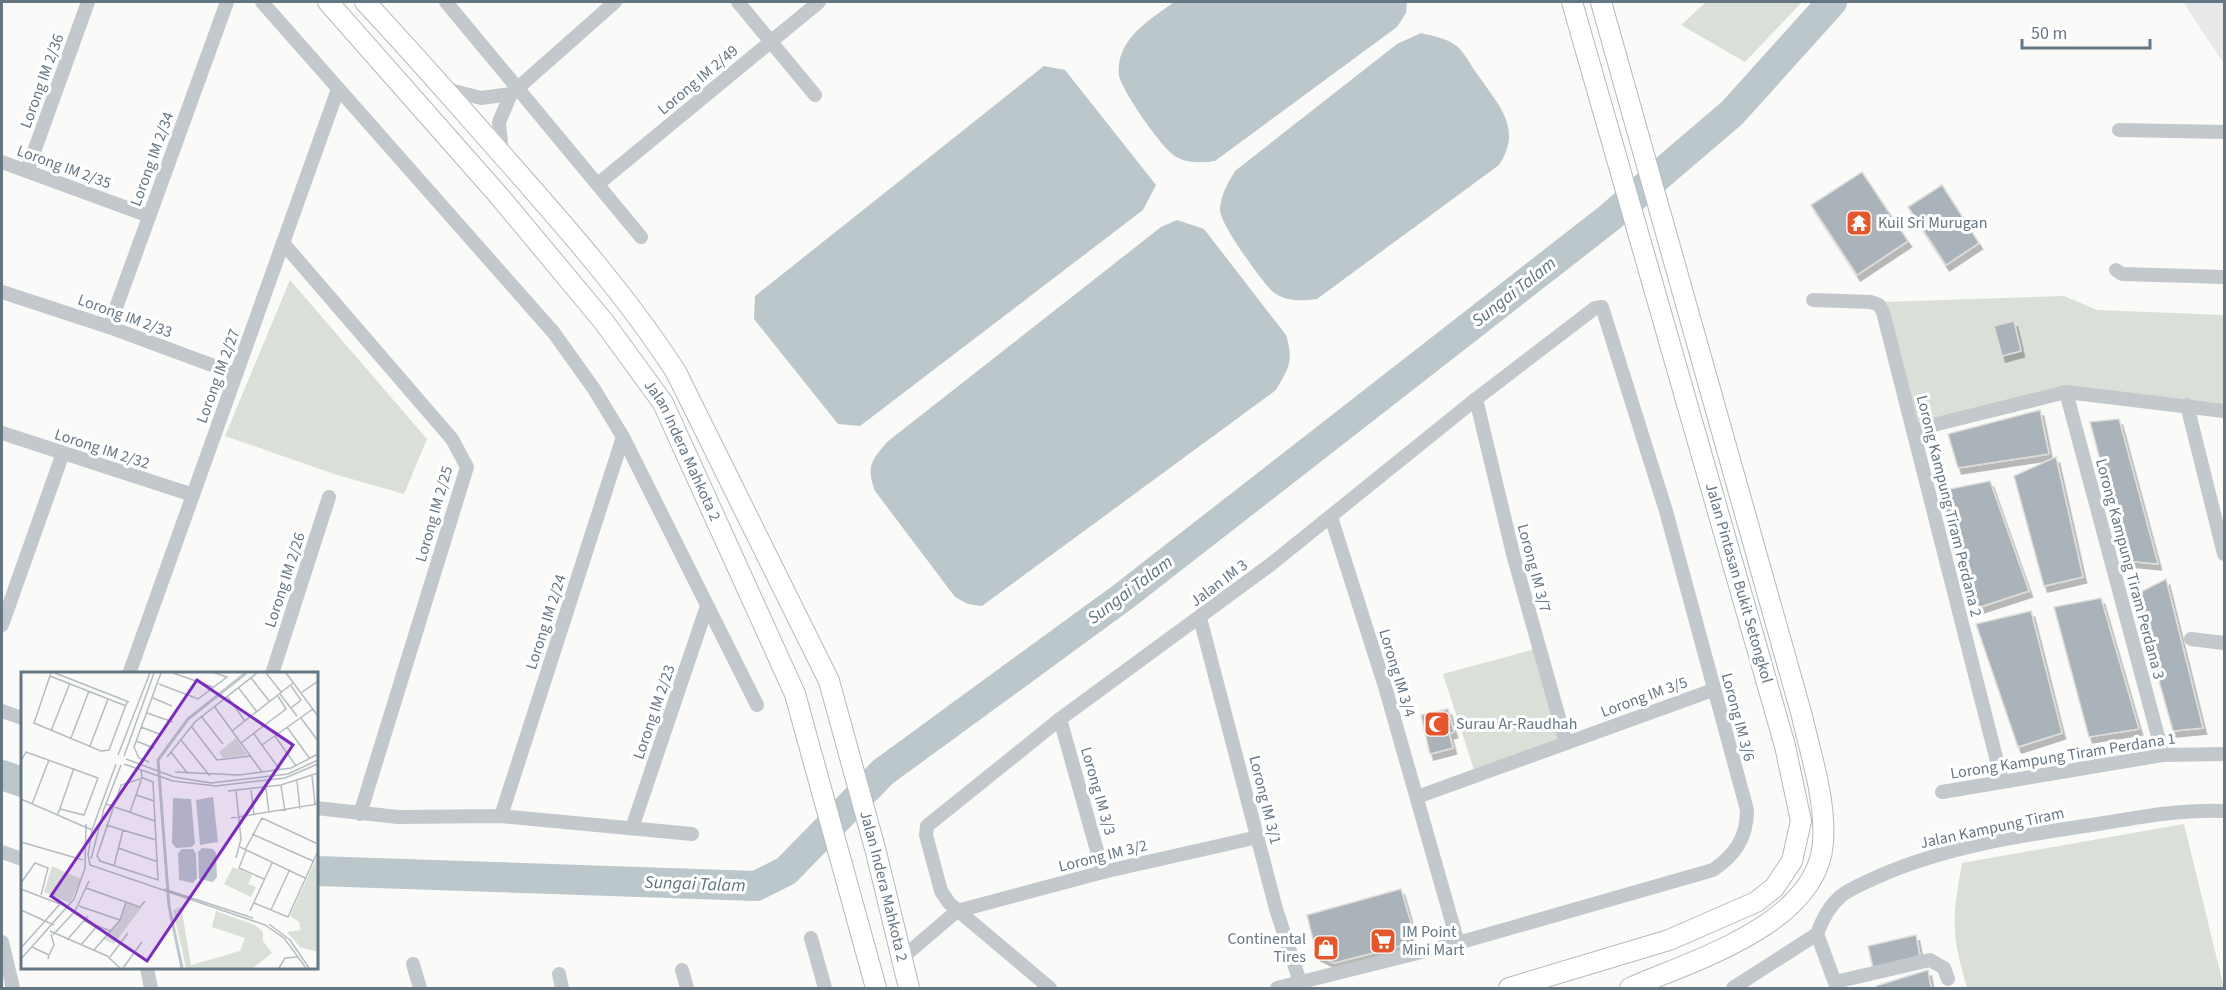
<svg xmlns="http://www.w3.org/2000/svg" width="2226" height="990" font-family="'Source Sans 3',sans-serif">
<style>
.built{fill:#e8e9e9}
.green{fill:#dadfd7}
.water{fill:#bbc7cb}
.lines{fill:none;stroke-linecap:round;stroke-linejoin:round}
.river{stroke:#bbc7cb;stroke-width:30}
.building{fill:#aab3b9;stroke:#dcdcda;stroke-width:1.5;filter:url(#shadow)}
.secondary-casing{stroke:#b3babf;stroke-width:22}
.street{stroke:#c3c8cc;stroke-width:14}
.secondary{stroke:#fff;stroke-width:20}
.labels{text-anchor:middle;dominant-baseline:central;stroke-width:6;stroke-linejoin:round;paint-order:stroke}
.street-label{font-size:16px;fill:#657683;stroke:#fff}
.poi-label{font-size:16px;fill:#657683;stroke:#fff;text-anchor:start}
.water-label{font-size:18px;font-style:italic;fill:#60757c;stroke:#fff}
.inset-river{fill:none;stroke:#bbc7cb;stroke-width:3}
.inset-road{fill:none;stroke:#b5bdc2;stroke-width:1.5}
.view{fill:#7b2cbf;fill-opacity:0.15;stroke:#7b2cbf;stroke-width:3}
.inset-edge{fill:none;stroke:#657683;stroke-width:3}
</style>
<defs>
<filter id="shadow"><feDropShadow dx="3.5" dy="6" stdDeviation="0" flood-color="#0004"/></filter>
</defs>
<rect width="100%" height="100%" fill="#fafaf8"/>
<!-- built -->
<path class="built" d="M2183,2H2224V64Z"/>
<!-- green -->
<g class="green">
<path d="M1706,2H1802L1745,62L1681,25Z"/>
<path d="M290,280L427,439L404,494L334,474L225,436Z"/>
<path d="M2064,296L2097,310L2224,315V408L2065,389L1915,426L1883,302Z"/>
<path d="M1539,648L1566,743L1476,776L1443,674Z"/>
<path d="M2184,824L2224,988H1967C1951,934 1952,918 1962,863Z"/>
</g>
<!-- water -->
<g class="water">
<path d="M1174,2H1407L1406,13L1397,27L1215,161C1200,163 1183,164 1171,153C1158,142 1123,92 1119,76C1118,70 1119,59 1122,53C1131,30 1155,16 1174,2Z"/>
<path d="M1421,33C1433,36 1450,39 1459,48C1467,57 1473,69 1480,78C1501,108 1522,130 1499,165L1317,299C1302,301 1284,302 1272,291C1261,280 1219,223 1220,209C1221,194 1228,183 1235,171L1397,44Z"/>
<path d="M1044,66L1065,70L1156,185L1143,210L860,426L838,424L754,319L755,296Z"/>
<path d="M1177,220L1204,229L1286,335C1294,361 1289,367 1276,390L982,606L968,604L955,597L875,491C866,466 871,461 887,442L1161,227Z"/>
</g>
<g class="lines">
<!-- river -->
<g class="river">
<path d="M2,775L22,782"/>
<path d="M316,871L756,886L786,871L883,772L1124,596L1609,218L1732,113L1832,2"/>
</g>
</g>
<!-- building -->
<g class="building">
<path d="M1862,172L1908,241L1857,275L1811,205Z"/>
<path d="M1942,185L1979,243L1946,265L1908,207Z"/>
<path d="M2014,321L2021,351L2002,356L1994,326Z"/>
<path d="M2040,410L2049,454L1958,468L1948,434Z"/>
<path d="M2119,419L2158,564L2127,561L2090,422Z"/>
<path d="M2056,457L2083,577L2044,586L2014,476Z"/>
<path d="M1990,481L2029,591L1977,608L1940,491Z"/>
<path d="M2166,579L2203,728L2173,731L2135,595Z"/>
<path d="M2101,598L2139,729L2089,737L2054,607Z"/>
<path d="M2031,611L2062,733L2018,747L1976,624Z"/>
<path d="M1448,709L1454,732L1449,733L1453,748L1430,754L1421,715Z"/>
<path d="M1401,889L1413,930L1400,946L1334,963L1317,955L1307,915Z"/>
<path d="M1916,935L1920,956L1873,968L1868,946Z"/>
<path d="M1928,970L1931,988H1877L1876,986Z"/>
</g>
<g class="lines">
<!-- secondary casing -->
<g class="secondary-casing">
<g id="secondary">
<path id="s1" d="M328,2L500,197L604,322L663,403L795,694L876,988"/>
<path id="s2" d="M365,2C413,53 459,106 505,158C565,226 627,296 676,372L829,681L876,852L909,988"/>
<path d="M1601,2L1802,716C1811,756 1826,800 1823,842C1818,924 1694,960 1630,988"/>
<path d="M1509,988L1669,940L1756,902L1774,888L1792,861L1801,821L1785,746L1572,2"/>
</g>
</g>
<!-- street -->
<g class="street">
<path d="M262,2L554,333L594,389L623,437L757,705"/>
<path d="M446,2L641,237"/>
<path d="M738,2L815,95"/>
<path d="M446,89L481,98L511,94L615,2"/>
<path d="M2119,130L2224,132"/>
<path d="M502,155L499,122L511,94"/>
<path d="M2,162L149,216"/>
<path d="M27,171L88,2"/>
<path d="M598,184L819,2"/>
<path d="M283,243L452,439L467,467L360,814"/>
<path d="M2116,270L2122,274L2224,277"/>
<path d="M2,292L109,327L236,374"/>
<path d="M1813,300L1871,302L1879,305L1883,312L2002,781"/>
<path d="M109,327L227,2"/>
<path d="M2066,392L2163,755"/>
<path d="M1476,399L1513,554L1566,743"/>
<path d="M2187,405L2224,554"/>
<path d="M1913,430L2066,392L2224,411"/>
<path d="M2,433L193,495"/>
<path d="M1331,517L1386,690L1458,943"/>
<path d="M1200,618L1276,909L1302,988"/>
<path d="M2,625L63,453"/>
<path d="M2191,639L2224,643"/>
<path d="M129,674L338,89"/>
<path d="M272,674L329,497"/>
<path d="M2,711L22,718"/>
<path d="M1060,719L1103,872"/>
<path d="M1942,792L2163,755L2224,754"/>
<path d="M1417,797L1713,690"/>
<path d="M316,808L398,817L501,816L692,834"/>
<path d="M501,816L623,437"/>
<path d="M632,828L707,606"/>
<path d="M2,852L22,859"/>
<path d="M811,938L825,988"/>
<path d="M2,942L13,988"/>
<path d="M902,958L957,911L1103,872L1258,837"/>
<path d="M413,964L420,988"/>
<path d="M147,968L151,988"/>
<path d="M682,970L687,988"/>
<path d="M559,974L562,988"/>
<path d="M1835,982L1930,960L1944,968L1948,979"/>
<path d="M1050,988L949,903L941,891L926,835L927,826L1060,719L1270,565L1476,399L1595,308L1602,307L1666,511L1747,810C1747,838 1735,855 1713,870L1458,943L1277,988"/>
<path d="M1733,988L1817,934"/>
<path d="M1837,988L1817,934C1822,920 1829,906 1841,896C1851,888 1865,883 1877,877C1947,846 2023,835 2098,824C2140,817 2182,809 2224,811"/>
</g>
<!-- secondary -->
<use href="#secondary" class="secondary"/>
</g>
<!-- icons -->
<defs>
<g id="temple-square" transform="scale(1.35)"><rect x="-9" y="-9" width="18" height="18" rx="4" fill="#e4572e" stroke="#fff"/><path d="M0-6L5-2H3V0L6.5 2.5H4V6H1.5V3h-3V6H-4V2.5H-6.5L-3 0V-2H-5Z" fill="#fff"/></g>
<g id="mosque-square" transform="scale(1.35)"><rect x="-9" y="-9" width="18" height="18" rx="4" fill="#e4572e" stroke="#fff"/><path d="M3.5-4.9A6 6 0 1 0 3.5 4.9A5 5 0 1 1 3.5-4.9Z" fill="#fff"/></g>
<g id="supermarket-square" transform="scale(1.35)"><rect x="-9" y="-9" width="18" height="18" rx="4" fill="#e4572e" stroke="#fff"/><path d="M-6-5.5h2.5l.6 2H6L4.5 2H-2.5L-4.4-4H-6ZM-1.5 3.2a1.3 1.3 0 1 0 .1 0ZM3 3.2a1.3 1.3 0 1 0 .1 0Z" fill="#fff"/></g>
<g id="shop-square" transform="scale(1.35)"><rect x="-9" y="-9" width="18" height="18" rx="4" fill="#e4572e" stroke="#fff"/><path d="M-5-2.5h2.3a2.7 3.5 0 0 1 5.4 0H5L5.5 6h-11ZM-1.5-2.5h3a1.5 2.3 0 0 0-3 0Z" fill="#fff"/></g>
</defs>
<g fill-rule="evenodd">
<use href="#temple-square" x="1859" y="223"/>
<use href="#mosque-square" x="1437" y="724"/>
<use href="#supermarket-square" x="1383" y="941"/>
<use href="#shop-square" x="1326" y="948"/>
</g>
<g class="labels">
<!-- street labels -->
<g class="street-label">
<text transform="translate(698 80) rotate(-40)">Lorong IM 2/49</text>
<text transform="translate(42 81) rotate(-70)">Lorong IM 2/36</text>
<text transform="translate(152 159) rotate(-70)">Lorong IM 2/34</text>
<text transform="translate(64 167) rotate(20)">Lorong IM 2/35</text>
<text transform="translate(125 316) rotate(20)">Lorong IM 2/33</text>
<text transform="translate(218 376) rotate(-70)">Lorong IM 2/27</text>
<text transform="translate(102 449) rotate(18)">Lorong IM 2/32</text>
<text stroke="none"><textPath href="#s1" startOffset="574">Jalan Indera Mahkota 2</textPath></text>
<text transform="translate(1949 506) rotate(76)">Lorong Kampung Tiram Perdana 2</text>
<text transform="translate(434 514) rotate(-74)">Lorong IM 2/25</text>
<text transform="translate(1534 568) rotate(75)">Lorong IM 3/7</text>
<text transform="translate(2130 569) rotate(75)">Lorong Kampung Tiram Perdana 3</text>
<text transform="translate(285 580) rotate(-72)">Lorong IM 2/26</text>
<text transform="translate(1219 583) rotate(-37)">Jalan IM 3</text>
<text transform="translate(1739 583) rotate(74)">Jalan Pintasan Bukit Setongkol</text>
<text transform="translate(546 622) rotate(-72)">Lorong IM 2/24</text>
<text transform="translate(1397 673) rotate(73)">Lorong IM 3/4</text>
<text transform="translate(1644 697) rotate(-20)">Lorong IM 3/5</text>
<text transform="translate(654 712) rotate(-71)">Lorong IM 2/23</text>
<text transform="translate(1738 717) rotate(75)">Lorong IM 3/6</text>
<text transform="translate(2063 756) rotate(-9)">Lorong Kampung Tiram Perdana 1</text>
<text transform="translate(1098 791) rotate(74)">Lorong IM 3/3</text>
<text transform="translate(1265 800) rotate(76)">Lorong IM 3/1</text>
<text transform="translate(1992 828) rotate(-12)">Jalan Kampung Tiram</text>
<text transform="translate(1103 856) rotate(-14)">Lorong IM 3/2</text>
<text stroke="none"><textPath href="#s2" startOffset="1041">Jalan Indera Mahkota 2</textPath></text>
</g>
<!-- poi labels -->
<g class="poi-label">
<text x="1878" y="223">Kuil Sri Murugan</text>
<text x="1456" y="724">Surau Ar-Raudhah</text>
<text x="1402" y="932">IM Point<tspan x="1402" dy="18">Mini Mart</tspan></text>
<text x="1306" y="939" text-anchor="end">Continental<tspan x="1306" dy="18">Tires</tspan></text>
</g>
<!-- water labels -->
<g class="water-label">
<text transform="translate(1514 292) rotate(-38)">Sungai Talam</text>
<text transform="translate(1130 590) rotate(-37)">Sungai Talam</text>
<text transform="translate(695 884) rotate(2)">Sungai Talam</text>
</g>
</g>
<!-- overview -->
<g transform="translate(21 672)">
<rect width="297" height="297" fill="#fafaf8"/>
<path d="M215,66L226,83L202,86L198,80ZM297,183V279H293L279,275L266,260L280,258L278,250L269,244ZM31,194L60,207L49,231L23,220ZM212,195L231,203L227,212L235,215L230,225L203,212ZM105,231L120,236L93,272L82,267L99,248ZM160,234L170,293L219,279L224,266L191,255L195,239L234,253L242,260V269L251,281L232,296H165L152,238Z" fill="#dadfd7"/>
<path d="M192,125L197,170L179,173L175,128ZM152,126L170,127L174,171L171,175L155,176L151,171ZM181,176L192,177L195,181L196,205L192,210L178,207L177,180ZM161,177H172L175,182L176,206L172,211L158,208L157,181Z" fill="#bbc7cb"/>
<path class="inset-river" d="M161,296L148,234L137,88L167,47L225,1"/>
<path class="inset-road" d="M30,1L13,51L80,79L88,78L106,30M34,1L108,30M152,1L192,15M245,1L261,21M265,1L297,44M29,4L105,34M230,6L249,30M138,12L177,27L206,5L194,1M270,14L280,28L270,36M217,15L236,40M280,21L297,9M259,22L276,44M206,24L224,49M132,26L151,34M193,34L241,100M126,41L152,50M180,44L202,72M280,46L297,69M170,54L196,88L230,84M120,55L141,63M266,55L289,87M30,59L49,11M211,59L272,11M233,62L259,98M254,64L275,94M50,66L68,19M160,68L189,104M115,69L133,76M220,71L265,37L257,24M241,73L292,37M69,74L87,27M150,80L167,102M97,83L129,1M103,84L133,1M146,85L174,50L236,1M105,87L153,105L190,111L267,102L297,88M0,89L5,80L77,106L63,143L39,137M128,90L118,86L113,75L140,1M95,92L71,158L67,183L69,193L244,253L263,266L285,296M103,92L152,109L195,114L264,106L297,92M154,100L218,103L270,96L297,82M291,104L294,132M122,106L132,110L137,208L79,189L76,184L100,113ZM276,109L279,137M260,114L264,139M245,116L248,141M230,118L233,143M207,119L260,113L297,101M115,123L133,129M0,127L71,158M11,132L28,88M85,132L134,149M109,140L121,106L120,98M37,142L53,96M210,146L297,132M85,153L135,168M231,162L292,189M0,170L62,188M219,175L284,206M97,176L137,190M224,178L241,146L297,172M225,178L218,196L243,207M215,186L220,167L215,119M70,187L83,137L100,93M93,194L102,158M0,211L14,191L27,196L20,223M65,216L119,235L124,229M0,217L39,232L0,276M143,217L232,246M233,231L267,245L297,179M58,234L99,248M0,238L33,253M250,238L268,199M229,239L251,191M63,249L90,259M248,252L269,268L288,296M29,259L86,284L99,296M32,263L54,239L68,209M46,268L67,244M60,273L76,254M11,275L28,283L27,287M73,278L99,248L105,230M28,283L33,273L30,262M89,285L107,261M0,287L53,227L64,196L65,152M102,296L121,270M258,296L264,286L277,285"/>
<path class="view" d="M176,8L272,73L126,289L30,224Z"/>
<rect width="297" height="297" class="inset-edge"/>
</g>
<!-- border -->
<rect width="2226" height="990" fill="none" stroke="#657683" stroke-width="6"/>
<!-- scale -->
<path d="M2022 39v9h128v-9" fill="none" stroke="#657683" stroke-width="3"/>
<text x="2031" y="39" font-size="18" fill="#657683" stroke="#ffffff" stroke-width="4.5" paint-order="stroke">50 m</text>
</svg>
